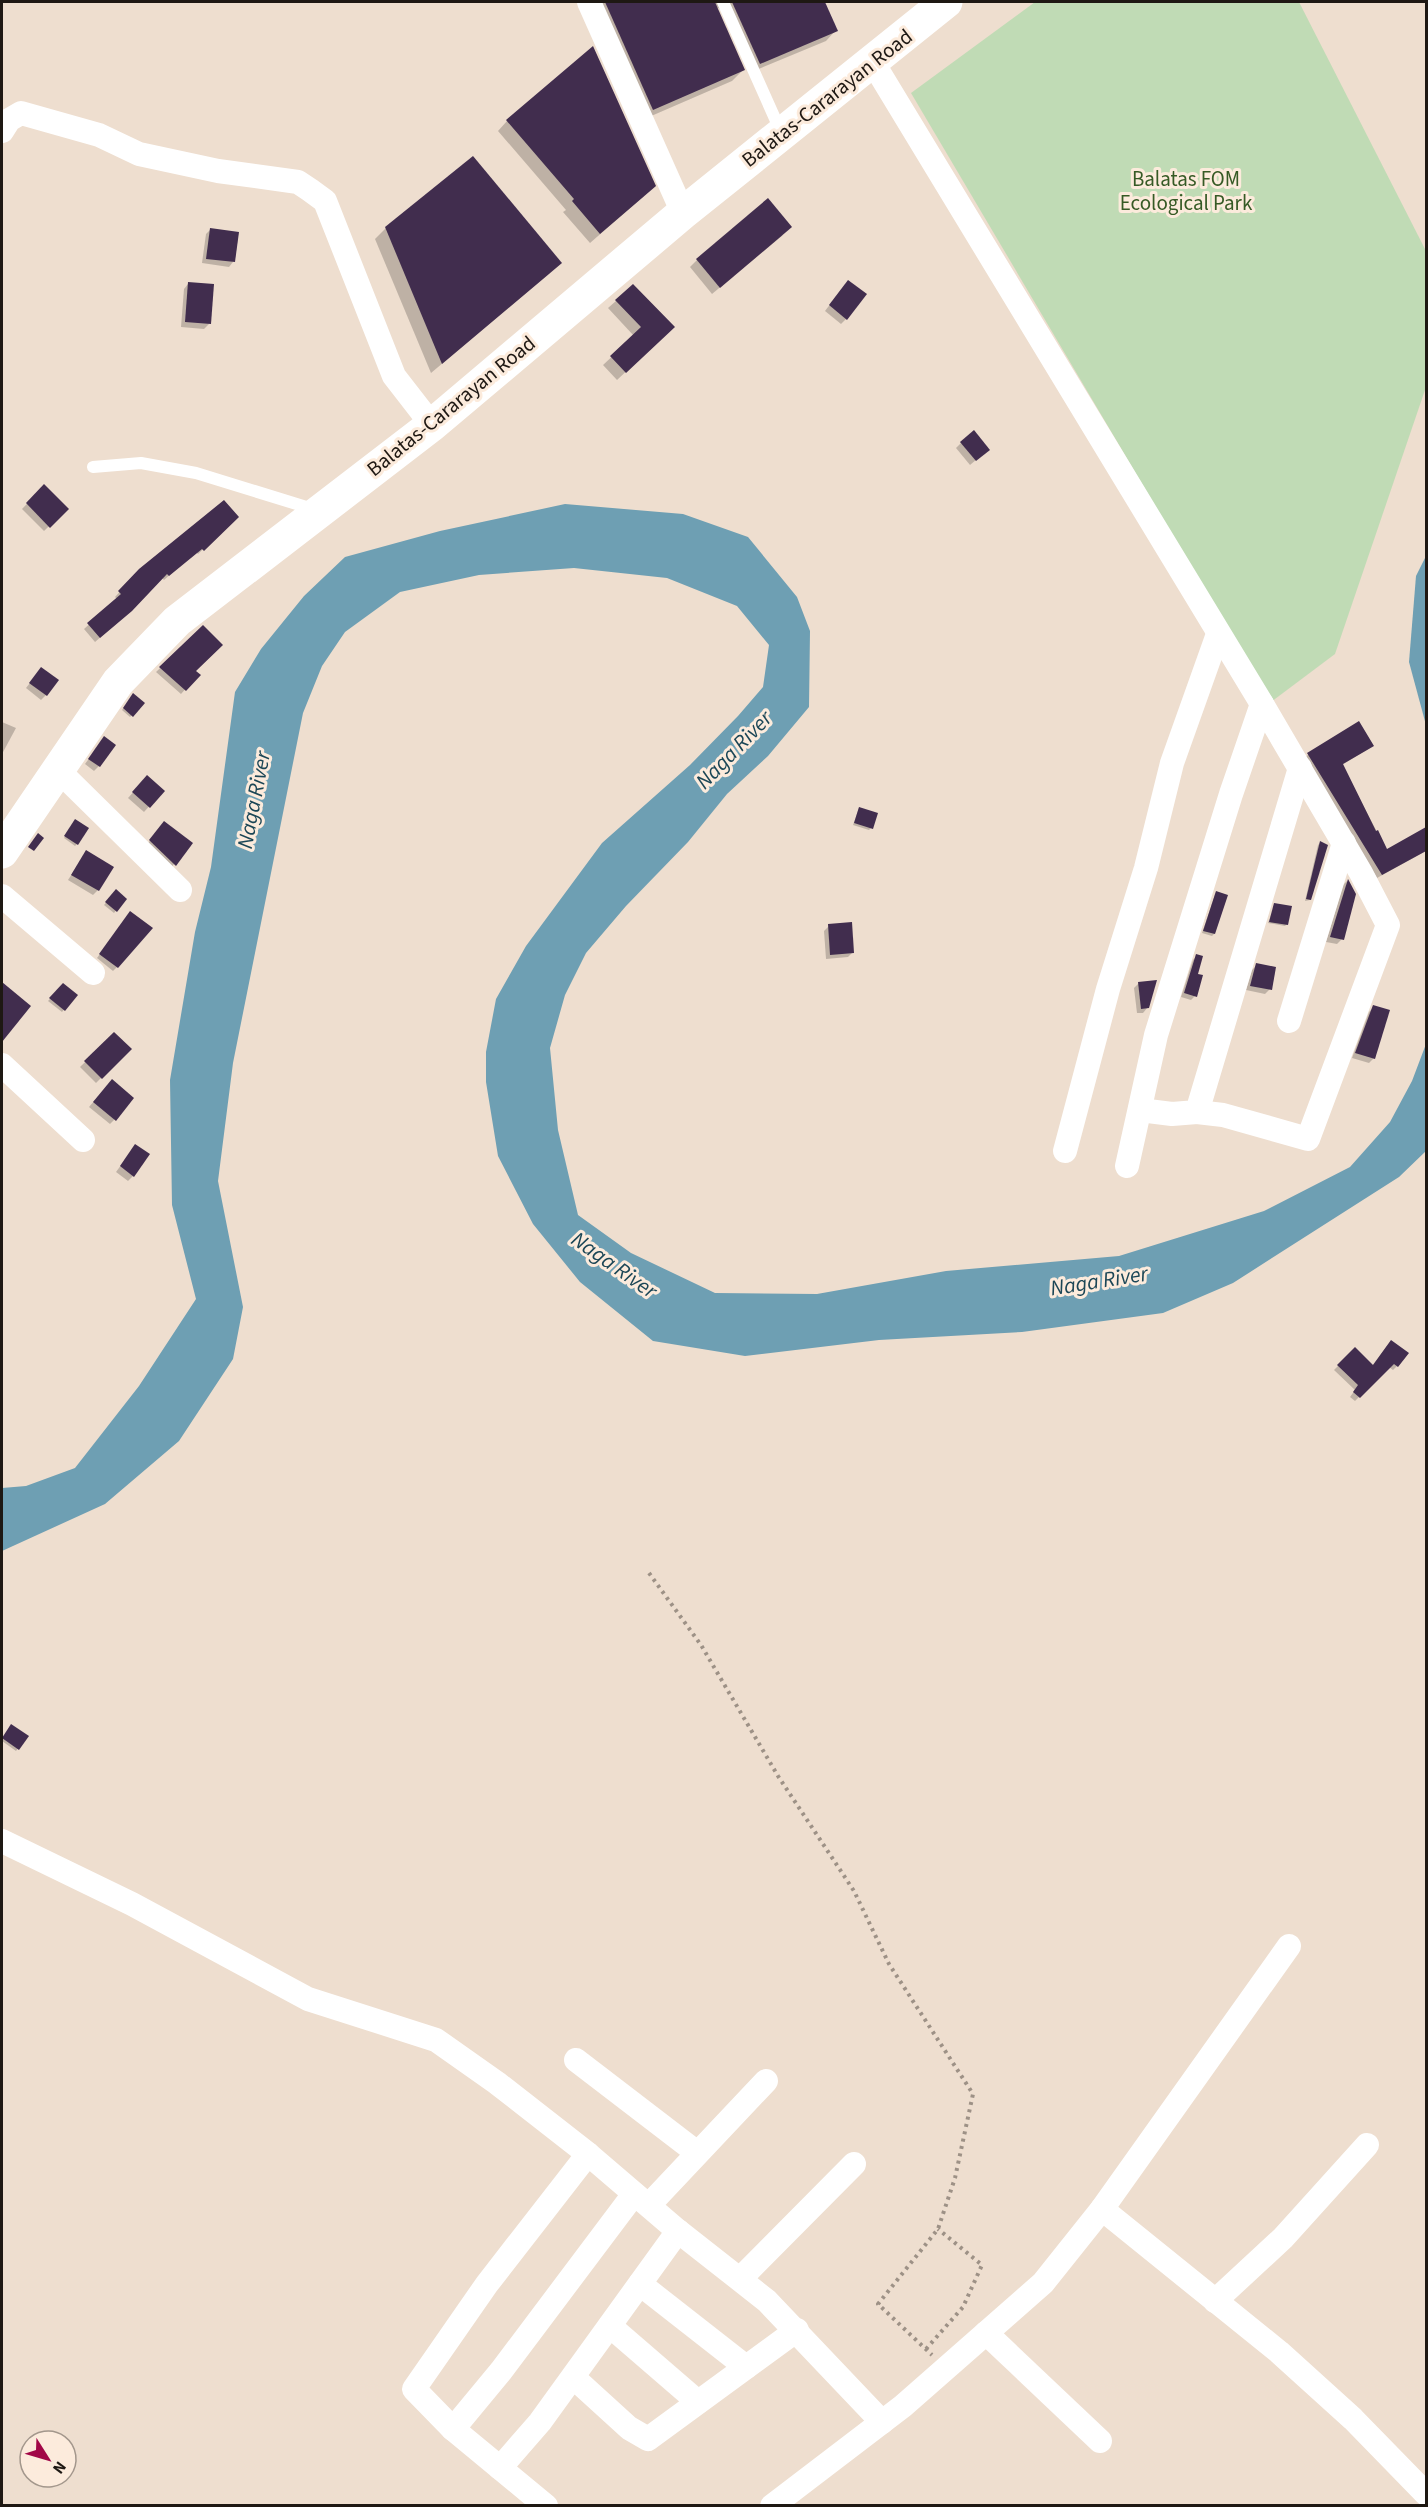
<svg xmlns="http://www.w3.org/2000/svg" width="1428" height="2507" font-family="'Source Sans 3',sans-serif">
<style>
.green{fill:#c0dbb5}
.water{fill:#6e9fb3}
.shadow{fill:#0003}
.building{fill:#412d4e}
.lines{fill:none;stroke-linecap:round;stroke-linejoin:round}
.path{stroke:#9d9186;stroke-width:4;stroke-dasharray:3 4.5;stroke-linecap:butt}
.service{stroke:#fff;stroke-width:12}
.minor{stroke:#fff;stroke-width:24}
.secondary{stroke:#fff;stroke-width:33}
.labels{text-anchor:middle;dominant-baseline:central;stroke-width:6;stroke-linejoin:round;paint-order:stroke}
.street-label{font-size:21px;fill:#1e1813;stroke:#fcebdc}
.park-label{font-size:21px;fill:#365a25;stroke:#fcebdc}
.water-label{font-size:22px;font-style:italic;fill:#1b4656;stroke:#fcebdc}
</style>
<rect width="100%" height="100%" fill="#eedecf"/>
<!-- green -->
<path class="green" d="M1035,2H1299L1426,251V387L1335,654L1271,702L911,93Z"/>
<!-- water -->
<g class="water">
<path d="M565,504L683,514L748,537L797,597L810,631L809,707L768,756L727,794L688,842L626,906L586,953L565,995L550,1048L558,1130L578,1215L631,1253L715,1293L817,1294L946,1271L1119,1256L1264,1211L1350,1167L1390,1122L1412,1081L1426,1044V1151L1399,1177L1233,1283L1163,1313L1022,1332L879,1340L745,1356L653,1341L580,1282L533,1224L498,1156L486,1082V1052L496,999L526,946L602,843L690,765L738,716L763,687L769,645L737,606L667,578L574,568L479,575L400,592L345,632L322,666L303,713L233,1063L218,1181L243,1307L233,1359L179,1441L105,1504L2,1551V1488L26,1486L75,1468L139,1386L196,1299L172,1205L170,1080L195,932L211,867L235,692L261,649L304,596L345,557L440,531Z"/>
<path d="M1426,556V725L1409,662L1416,576Z"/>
</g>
<!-- shadow -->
<g class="shadow">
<path d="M591,2H824L836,30L826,41L749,73L720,9L714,6L743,70L732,81L642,120Z"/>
<path d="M507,121L644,196L590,243L563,212L566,210L498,131Z"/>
<path d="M386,228L550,273L431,373L375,239Z"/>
<path d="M211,229L233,262L229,267L202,263L206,234Z"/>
<path d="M783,235L712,294L690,267L697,260Z"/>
<path d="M188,284L209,324L204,329L181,327L184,289Z"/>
<path d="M633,286L665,335L617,380L603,365L634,336L608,308Z"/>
<path d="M844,286L846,319L841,324L825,311Z"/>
<path d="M961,443L983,454L970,465L956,448Z"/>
<path d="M44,486L67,509L44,531L22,509Z"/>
<path d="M237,517L198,554L196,552L164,580L162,578L126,615L95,642L84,629L117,599L115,597L140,570Z"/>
<path d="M203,627L194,671L198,675L181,694L156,672Z"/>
<path d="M37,674L46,695L41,700L26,688Z"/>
<path d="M132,697L143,703L130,717L122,710Z"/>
<path d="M2,722L16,728L2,754Z"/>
<path d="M104,738L99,766L94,771L85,764Z"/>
<path d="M1368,749L1342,765L1387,851L1426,830V851L1377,878L1304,758L1308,755Z"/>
<path d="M147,777L163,791L144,812L128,798Z"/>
<path d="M859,808L871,828L869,830L853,825Z"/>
<path d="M74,823L77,844L75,846L64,838Z"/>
<path d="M159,828L191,843L170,869L146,846Z"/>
<path d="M1320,843L1310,900L1305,901L1318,845Z"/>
<path d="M86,852L98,890L93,895L68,880Z"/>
<path d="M1347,881L1342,939L1337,944L1326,942L1343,885Z"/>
<path d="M116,891L125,899L114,913L104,905Z"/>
<path d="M1216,892L1214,934L1212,936L1202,933Z"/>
<path d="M1275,905L1287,924L1285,926L1268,923Z"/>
<path d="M127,917L117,967L113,971L97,958Z"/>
<path d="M829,926L853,952L848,957L826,959L824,931Z"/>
<path d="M1197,956L1195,996L1191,1000L1181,997L1193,960Z"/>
<path d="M1257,965L1270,989L1265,994L1246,990L1252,970Z"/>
<path d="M1139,983L1148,1007L1143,1013H1137L1134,988Z"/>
<path d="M63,985L76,995L62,1012L48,1001Z"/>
<path d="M6,987L2,1038V991Z"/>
<path d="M1374,1007V1058L1369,1063L1352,1058L1369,1012Z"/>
<path d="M114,1034L130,1049L96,1083L80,1067Z"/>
<path d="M107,1086L114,1120L110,1124L89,1107Z"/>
<path d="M135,1146L133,1176L128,1181L116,1172Z"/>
<path d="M1387,1346L1397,1366L1393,1370L1389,1367L1355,1401L1350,1397L1355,1390L1334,1370L1355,1349L1372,1366Z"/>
<path d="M9,1728L27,1736L16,1751L2,1741Z"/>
</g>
<!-- building -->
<g class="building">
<path d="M605,2H715L745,70L653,110Z"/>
<path d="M732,2H825L838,31L760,64Z"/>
<path d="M593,46L656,186L600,234L572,201L574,199L506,120Z"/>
<path d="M473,156L562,263L442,364L385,227Z"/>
<path d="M768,198L792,227L720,288L696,259Z"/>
<path d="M210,228L239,232L235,262L206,259Z"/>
<path d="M848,280L867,294L847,320L829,305Z"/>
<path d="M188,282L214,284L211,324L185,322Z"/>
<path d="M633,284L675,327L626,373L610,356L641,327L615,300Z"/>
<path d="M974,430L990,450L976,461L960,442Z"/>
<path d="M44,484L69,509L50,528L26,503Z"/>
<path d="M224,500L239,517L204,551L202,549L169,576L167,574L132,611L100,638L87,623L121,594L118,591L139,569Z"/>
<path d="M203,625L223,645L196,671L201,675L186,691L159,667Z"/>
<path d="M41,667L59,680L47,696L29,683Z"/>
<path d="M133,693L145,703L133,717L123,708Z"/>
<path d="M1359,721L1374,746L1343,764L1376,831L1378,830L1387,849L1426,827V851L1382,875L1307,753Z"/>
<path d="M104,736L116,745L100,767L88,759Z"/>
<path d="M147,775L165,791L150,808L132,792Z"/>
<path d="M859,807L878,813L873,829L854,823Z"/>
<path d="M75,819L89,828L78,845L64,836Z"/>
<path d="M164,821L193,843L176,866L149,840Z"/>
<path d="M38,833L44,838L34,851L28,847Z"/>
<path d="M1320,841L1328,845L1311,900L1306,899Z"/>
<path d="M86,850L114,867L99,891L71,875Z"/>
<path d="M1348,879L1356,894L1344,940L1330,937Z"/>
<path d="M116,889L127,899L117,912L105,902Z"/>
<path d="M1216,891L1228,895L1215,934L1203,931Z"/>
<path d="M1274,903L1292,906L1288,925L1269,922Z"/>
<path d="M130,911L153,928L118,968L99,954Z"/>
<path d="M852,922L854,953L830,955L828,924Z"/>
<path d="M1196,954L1203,956L1198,974L1203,975L1197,997L1184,993Z"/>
<path d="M1256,963L1276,967L1272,990L1250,986Z"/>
<path d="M1157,980L1149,1008L1141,1009L1138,982Z"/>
<path d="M2,982L31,1006L2,1042Z"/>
<path d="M63,983L78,995L65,1011L49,998Z"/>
<path d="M1373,1005L1390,1010L1375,1059L1355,1053Z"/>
<path d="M114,1032L132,1049L102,1079L84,1061Z"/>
<path d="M112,1079L134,1098L116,1121L93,1102Z"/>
<path d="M135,1144L150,1154L134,1177L120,1166Z"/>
<path d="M1391,1340L1409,1353L1398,1367L1394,1364L1360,1398L1353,1392L1358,1385L1337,1365L1355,1347L1373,1365Z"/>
<path d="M11,1724L29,1736L19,1750L2,1738Z"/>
</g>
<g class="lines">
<!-- path -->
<g class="path">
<path d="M649,1573L701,1645L778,1776L854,1891L889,1964L973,2094L955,2178L938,2229L878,2304L932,2355"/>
<path d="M926,2349L963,2307L982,2265L938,2229"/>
</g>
<!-- service -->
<g class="service">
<path d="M723,2L781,132"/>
<path d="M93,467L141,463L196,473L316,510"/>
</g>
<!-- minor -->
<g class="minor">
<path d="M589,2L683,213"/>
<path d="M872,61L1262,704L1361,873L1388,925L1308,1139L1223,1115L1197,1112"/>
<path d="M2,131L9,120L21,113L99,135L139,154L218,171L298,182L310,190L325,201L394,376L432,425"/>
<path d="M59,771L180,890"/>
<path d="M2,896L93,973"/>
<path d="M1289,1021L1344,843"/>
<path d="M2,1065L83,1140"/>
<path d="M1140,1110L1172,1114L1197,1112L1300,768"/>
<path d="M1065,1151L1108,989L1146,868L1172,763L1218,634"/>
<path d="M1127,1166L1156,1035L1231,794L1262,704"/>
<path d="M2,1841L132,1904L308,1999L436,2040L497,2083L588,2154"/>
<path d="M576,2060L696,2152"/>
<path d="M649,2205L766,2081"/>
<path d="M1102,2209L1279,2352L1353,2419L1426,2494"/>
<path d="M741,2278L854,2164"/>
<path d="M640,2284L746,2367"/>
<path d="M1215,2301L1283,2238L1367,2145"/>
<path d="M610,2326L698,2402"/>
<path d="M986,2333L1100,2441"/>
<path d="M573,2377L629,2428L648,2439L797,2330"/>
<path d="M453,2429L414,2389L487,2284L588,2154L678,2231L767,2301L882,2422"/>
<path d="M500,2468L540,2422L678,2231"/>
<path d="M546,2506L453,2429L501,2371L634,2194"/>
<path d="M772,2506L903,2406L1043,2283L1102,2209L1289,1946"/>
</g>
<!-- secondary -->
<path class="secondary" d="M2,852L118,682L177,621L432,425L683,213L946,2"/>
</g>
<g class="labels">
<!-- street labels -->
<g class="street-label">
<text transform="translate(827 98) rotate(-38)">Balatas-Cararayan Road</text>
<text transform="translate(451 406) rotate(-39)">Balatas-Cararayan Road</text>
</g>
<!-- park labels -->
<g class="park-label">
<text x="1186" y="179">Balatas FOM<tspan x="1186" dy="24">Ecological Park</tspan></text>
</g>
<!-- water labels -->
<g class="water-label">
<text transform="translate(734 750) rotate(-46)">Naga River</text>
<text transform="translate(254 800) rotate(-79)">Naga River</text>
<text transform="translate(614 1265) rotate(35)">Naga River</text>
<text transform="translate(1099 1281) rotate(-9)">Naga River</text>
</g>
</g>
<!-- border -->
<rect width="1428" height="2507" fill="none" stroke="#1e1813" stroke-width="6"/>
<!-- north arrow -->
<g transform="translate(48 2459) rotate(127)"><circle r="28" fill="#fcebdc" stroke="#a3978c" stroke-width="1.5"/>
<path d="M0-4.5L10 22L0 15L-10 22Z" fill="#a10747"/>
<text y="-9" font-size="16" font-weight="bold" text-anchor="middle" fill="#1e1813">N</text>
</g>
</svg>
